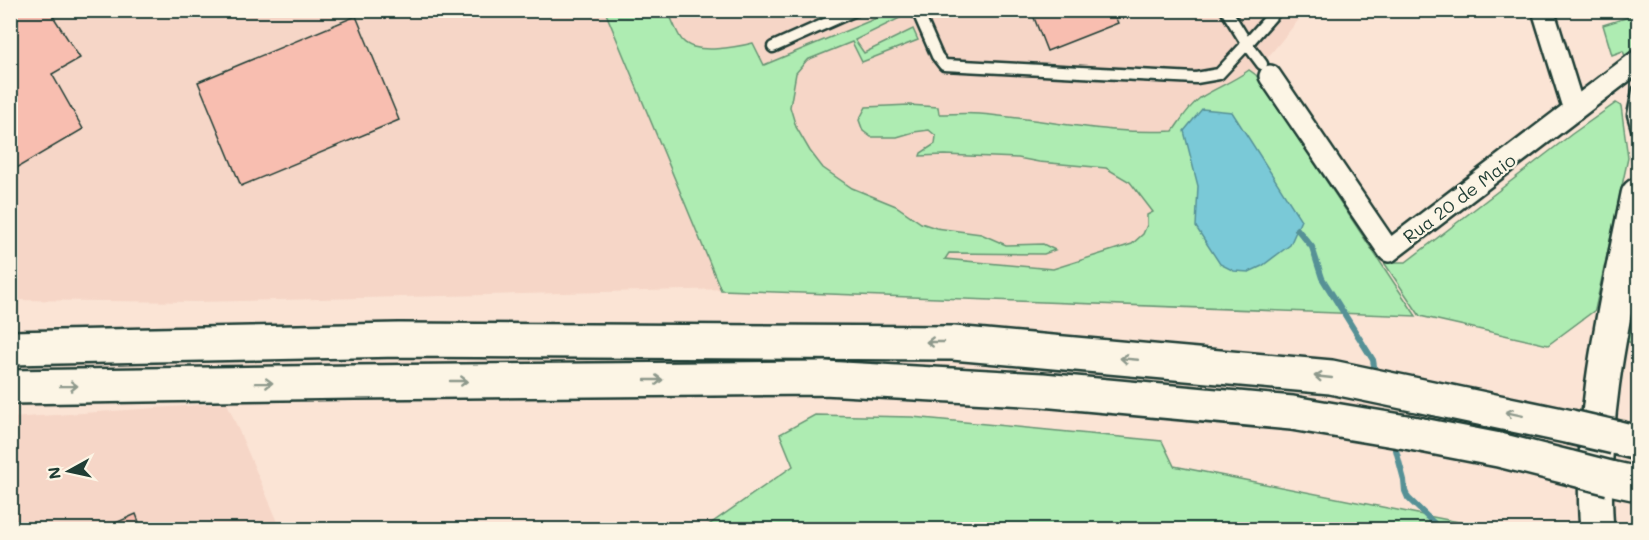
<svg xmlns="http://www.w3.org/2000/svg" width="1649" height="540" font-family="Mali,sans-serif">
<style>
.built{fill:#f6d6c7}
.green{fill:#aeecb2;stroke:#669473;stroke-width:1.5}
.water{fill:#7ac9d7;stroke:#569196;stroke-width:1.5}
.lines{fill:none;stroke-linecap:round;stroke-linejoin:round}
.stream{stroke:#569196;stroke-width:6}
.building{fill:#f8beb0;stroke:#1f3d34;stroke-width:1.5}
.service-casing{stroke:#1f3d34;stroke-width:15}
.minor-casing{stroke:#1f3d34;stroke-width:26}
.primary-casing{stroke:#1f3d34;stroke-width:38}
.motorway-casing{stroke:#1f3d34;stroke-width:38}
.service{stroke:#fcf5e5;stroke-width:10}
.minor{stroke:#fcf5e5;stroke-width:21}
.primary{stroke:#fcf5e5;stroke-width:33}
.motorway{stroke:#fcf5e5;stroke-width:33}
.motorway-bridge-casing{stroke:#1f3d34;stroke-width:38;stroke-linecap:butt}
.motorway-bridge{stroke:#fcf5e5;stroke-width:33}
.oneway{stroke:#8e998c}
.labels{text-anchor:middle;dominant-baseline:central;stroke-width:4.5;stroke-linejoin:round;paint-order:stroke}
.street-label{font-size:18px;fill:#1f3d34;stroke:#fcf5e5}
</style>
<rect width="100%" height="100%" fill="#fbe4d5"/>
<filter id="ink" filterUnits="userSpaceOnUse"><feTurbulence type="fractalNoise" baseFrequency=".0167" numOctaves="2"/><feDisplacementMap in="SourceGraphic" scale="12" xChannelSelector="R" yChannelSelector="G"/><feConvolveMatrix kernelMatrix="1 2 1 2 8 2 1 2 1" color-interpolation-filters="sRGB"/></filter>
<g filter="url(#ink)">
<!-- built -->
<g class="built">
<path d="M11,10L1306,11L1253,75L1374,255L728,289L197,302L11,300Z"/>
<path d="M227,403L281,529L11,530V418Z"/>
</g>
<!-- green -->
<g class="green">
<path d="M605,11H668C671,17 678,37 683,41C696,55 737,47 753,43L764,65L884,15L900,11L906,15L855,40L864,53L913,29L918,40L862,62L852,42L807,60L796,73L790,107L796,127L810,151L823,168L852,188L896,206L921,223L936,228L981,234L1006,245L1043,244L1055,250L1044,254L949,253L945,259L1053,269L1132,244L1143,234L1147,225V215L1153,212L1130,182L1106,168L1039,162L1018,158L944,155L920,156L921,153L935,144L936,136L929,130L914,132L897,137H871L863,131L859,120L866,107L909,105L938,107L939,114C953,114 967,113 980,114C1044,119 1108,135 1173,131C1181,120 1189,106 1200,98C1216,88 1234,81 1249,70L1256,75L1416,316L721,290Z"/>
<path d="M1638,14V46L1625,56L1623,51L1612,55L1603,25Z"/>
<path d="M1616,103L1621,106L1628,158L1595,310L1548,345L1420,316L1379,255L1390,262H1406L1572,134Z"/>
<path d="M1638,257V345L1623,340Z"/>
<path d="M815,415L912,417L1162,441L1174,466L1494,529L976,530L972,520L947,530L703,529L793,466L780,434Z"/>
</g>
<!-- water -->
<path class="water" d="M1202,109L1232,112L1301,220L1290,245L1262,266L1249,272L1234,271L1220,264L1196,227L1198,186L1184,131Z"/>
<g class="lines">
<!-- stream -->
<g class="stream">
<path d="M1297,229L1312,247L1322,278L1373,360L1374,366"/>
<path d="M1396,450L1404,480L1405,491L1408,498L1441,530"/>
</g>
</g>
<!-- building -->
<g class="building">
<path d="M10,10H49L80,58L52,74L83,129L10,172Z"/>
<path d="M1031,10H1112L1118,23L1047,51Z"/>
<path d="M356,16L399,120L241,186L198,82Z"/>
<path d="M136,514L142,530H100Z"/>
</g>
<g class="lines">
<!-- service casing -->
<g class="service-casing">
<g id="service">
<path d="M917,10L937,56L944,65L1196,78L1219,74L1247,44L1226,10"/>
<path d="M773,47L856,10"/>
<path d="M1262,64L1247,44L1277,10"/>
<path d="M1638,91L1633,115L1638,132"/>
</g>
</g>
<!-- minor casing -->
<g class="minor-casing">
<g id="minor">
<path d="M1543,10L1574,110"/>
<path d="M1270,76L1389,251L1638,61"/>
</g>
</g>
<!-- primary casing -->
<g class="primary-casing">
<path id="primary" d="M1597,530C1588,416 1616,305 1638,195"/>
</g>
<!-- motorway casing -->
<g class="motorway-casing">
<g id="motorway">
<path d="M10,348L399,340L953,343L1331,377L1571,427"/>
<path d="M10,387L354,382L824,378L1042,390L1292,413L1406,432L1499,450L1571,468"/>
<path d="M1614,437L1638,443"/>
<path d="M1610,478L1638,484"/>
</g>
</g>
<!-- service -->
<use href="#service" class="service"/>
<!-- minor -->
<use href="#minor" class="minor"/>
<!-- primary -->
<use href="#primary" class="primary"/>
<!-- motorway -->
<use href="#motorway" class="motorway"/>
<!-- motorway-bridge casing -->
<g class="motorway-bridge-casing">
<g id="motorway-bridge">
<path d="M1571,427L1614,437"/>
<path d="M1571,468L1610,478"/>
</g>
</g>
<!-- motorway-bridge -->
<use href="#motorway-bridge" class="motorway-bridge"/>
</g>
<!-- one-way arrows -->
<defs><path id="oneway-shaft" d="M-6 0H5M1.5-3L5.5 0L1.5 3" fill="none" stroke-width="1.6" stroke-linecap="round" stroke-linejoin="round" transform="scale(1.5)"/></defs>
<g class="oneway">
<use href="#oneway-shaft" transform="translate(935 342) rotate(-180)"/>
<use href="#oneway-shaft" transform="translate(1129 359) rotate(-175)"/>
<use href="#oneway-shaft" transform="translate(1323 377) rotate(-174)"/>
<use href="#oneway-shaft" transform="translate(654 380)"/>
<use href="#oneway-shaft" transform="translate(459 381)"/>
<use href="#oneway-shaft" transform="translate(264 383) rotate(-1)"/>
<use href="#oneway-shaft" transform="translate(69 386) rotate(-1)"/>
<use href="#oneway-shaft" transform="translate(1514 414) rotate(-168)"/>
</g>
</g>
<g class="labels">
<!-- street labels -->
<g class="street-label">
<text transform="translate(1459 198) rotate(-37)">Rua 20 de Maio</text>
</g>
</g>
<!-- margin -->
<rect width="1649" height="540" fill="none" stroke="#fcf5e5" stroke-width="36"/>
<rect x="18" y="18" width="1613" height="504" fill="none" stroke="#1f3d34" stroke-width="2" filter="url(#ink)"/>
<!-- north arrow -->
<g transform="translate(69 471) rotate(262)" stroke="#fcf5e5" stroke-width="4.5" paint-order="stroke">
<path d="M0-4.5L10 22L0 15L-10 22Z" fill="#1f3d34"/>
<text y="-9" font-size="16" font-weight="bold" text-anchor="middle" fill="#1f3d34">N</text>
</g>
</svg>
